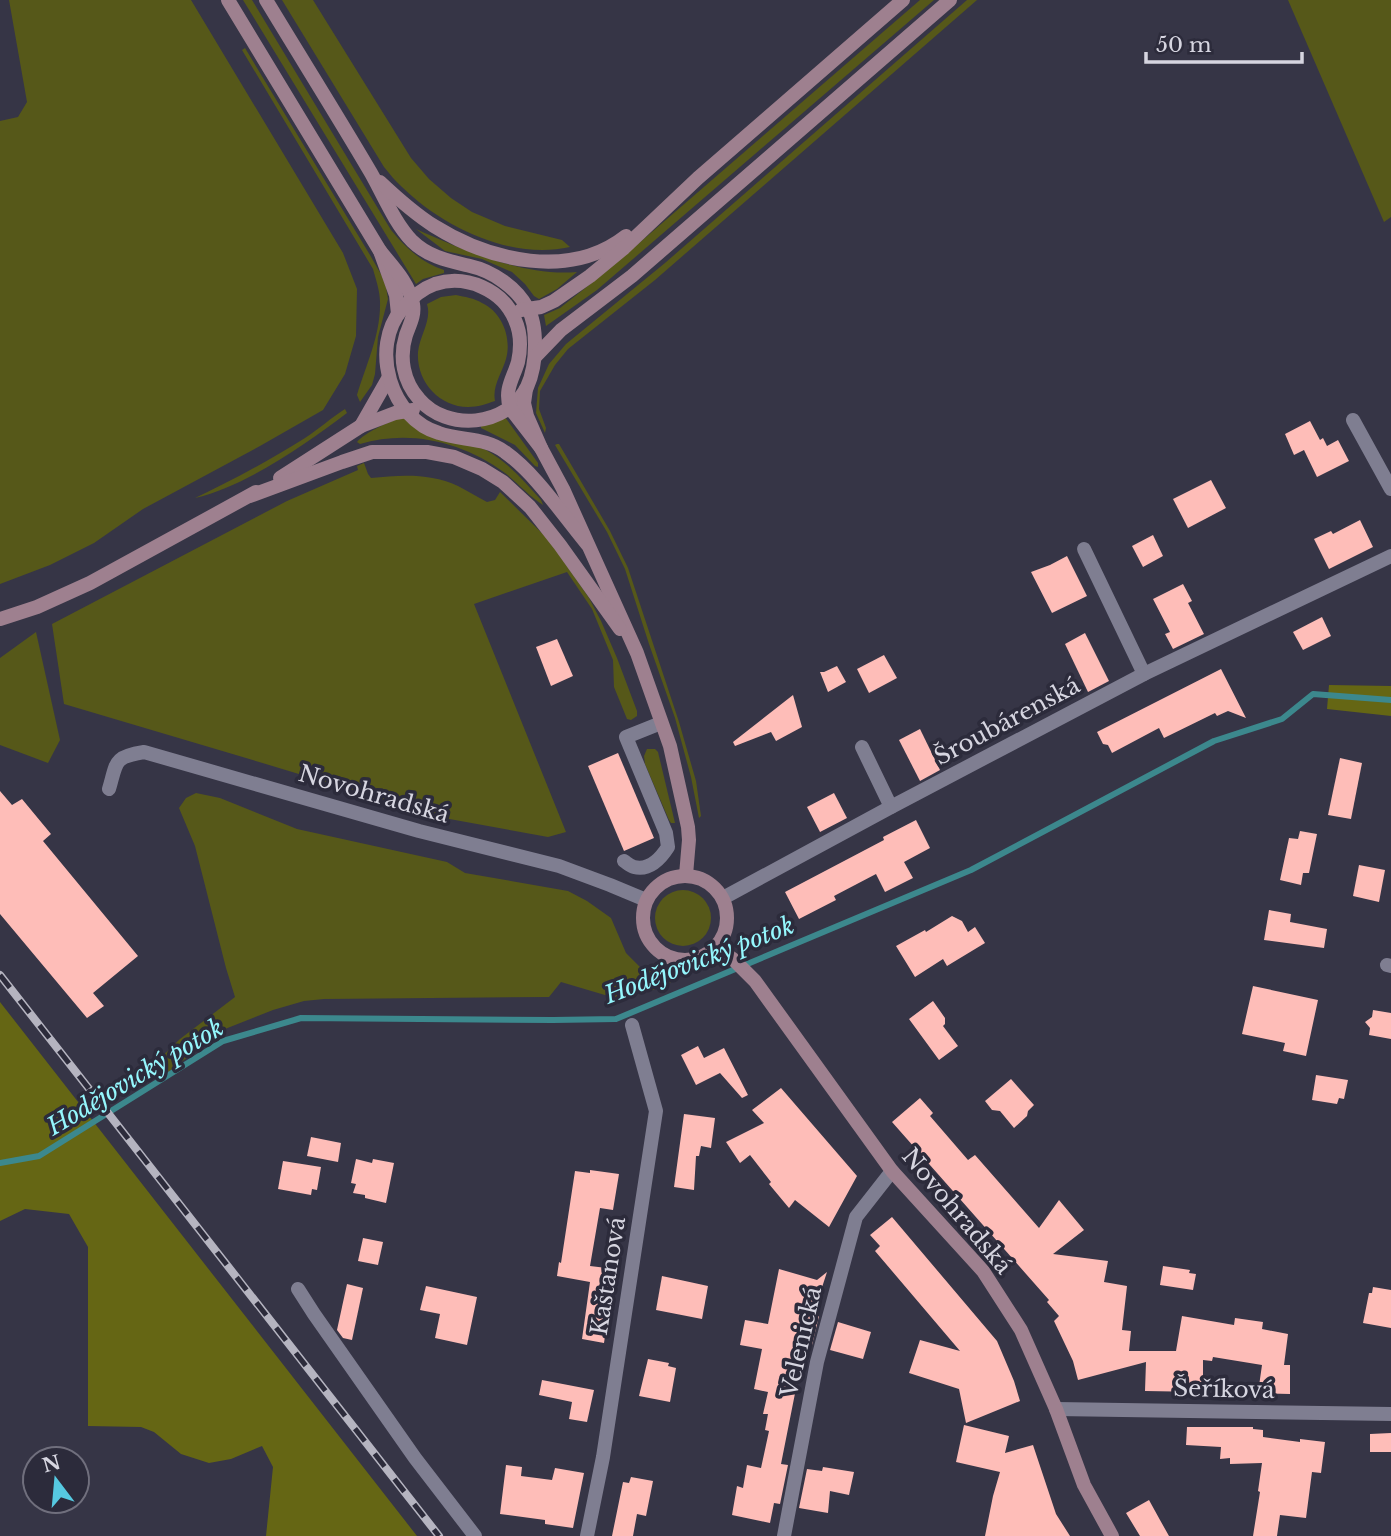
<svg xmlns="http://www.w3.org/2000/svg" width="1391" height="1536" font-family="'Libre Baskerville',serif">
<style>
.green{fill:#565819}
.forest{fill:#656614}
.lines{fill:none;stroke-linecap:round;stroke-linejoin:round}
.stream{stroke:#3c888d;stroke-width:6}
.building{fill:#febdb8}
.street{stroke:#7f7e91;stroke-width:14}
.secondary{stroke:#9e808f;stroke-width:14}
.rail-casing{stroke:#b5b4c0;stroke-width:8}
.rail{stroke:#2c2b3b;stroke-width:5;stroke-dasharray:16;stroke-linecap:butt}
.labels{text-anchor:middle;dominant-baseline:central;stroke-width:7;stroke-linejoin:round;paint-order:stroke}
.street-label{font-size:23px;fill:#d6d5e0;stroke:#2c2b3b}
.water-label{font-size:24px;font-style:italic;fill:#95f7fd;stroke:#2c2b3b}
</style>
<rect width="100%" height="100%" fill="#363546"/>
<!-- green -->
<g class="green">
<path d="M9,0H191L343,253L357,289L356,336L345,374L323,410L260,446L143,509L94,543L50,565L0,584V121L18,117L27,102Z"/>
<path d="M243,0H252L391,230C406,248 422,263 444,270V273L423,279L416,284Z"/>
<path d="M282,0H313L411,158L429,179L451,198L472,212L505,226L562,240L570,247C511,260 444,228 402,187C395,181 390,174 384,167Z"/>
<path d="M920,0H934L597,290L546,326L544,315L560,308L608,270Z"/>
<path d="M967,0H977L655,280L568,349L555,365L540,391L539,409L546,428L545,433L536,413L538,388L549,364L566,344L665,263Z"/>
<path d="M1288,0H1391V217L1384,222Z"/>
<path d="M245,48L370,255L382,276L386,287L388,299L378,337L375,374L372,385L360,402L357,395C366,365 381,334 380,302C380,291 376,280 373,269L242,50Z"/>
<path d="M416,229C463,250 524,277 577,272L557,289L539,299L534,296L525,284L512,272L482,259L445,251Z"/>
<path d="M456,295C465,297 474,298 482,303C502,312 512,338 506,359C502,373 492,386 495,401C486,404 478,407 468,407C439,407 416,381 418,352C420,335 432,320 427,304L441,297Z"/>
<path d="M345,409L347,413C306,444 245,487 195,498C233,480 270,460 305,438C319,429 332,417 345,409Z"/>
<path d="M403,417L486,450C509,463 524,481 541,500L543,505C529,496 518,483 505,473C463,442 410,429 360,444L357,442C365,432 391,421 403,417Z"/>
<path d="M505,417L538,463V467L535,466L515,445L481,428V426Z"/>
<path d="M557,444H559L610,531L628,568L679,722L696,781L701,816L699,818L691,777L675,718L649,644L625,569L607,532L555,445Z"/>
<path d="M364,463L368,474L371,478C401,475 430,473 458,486C468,491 477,497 487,502L495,500L500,492L549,540L589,598L601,621L617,658L637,711V716L631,720L627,719L614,687L613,660L592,609L567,572L474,604L566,832L548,837L444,818L246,758L64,704L52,624L287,501L358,470L357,466Z"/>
<path d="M36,632L60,740L48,763L0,745V658Z"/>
<path d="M647,749H655L658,752L675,823H671L669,820L645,764L644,756Z"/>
<path d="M196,793L220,798L297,829L447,862L465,873L568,891L587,901L611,918L626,953L640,967L678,979L653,990L615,998L561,982L549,997L324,999L304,1001L273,1010L225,1029L168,1072L148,1070L180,1039L235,997L226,968L195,846L179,808L186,798Z"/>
<circle cx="683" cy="918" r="28"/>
</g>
<!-- forest -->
<g class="forest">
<path d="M1329,685L1391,686V716L1327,709Z"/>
<path d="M0,1002L417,1536H266L273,1467L262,1446L231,1459L209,1463L181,1454L154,1432L141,1427L88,1426V1247L69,1214L25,1209L0,1221Z"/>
</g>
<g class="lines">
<!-- stream -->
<path class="stream" d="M0,1163L39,1156L223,1041L301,1018L553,1020L616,1019L971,870L1214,741L1282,719L1313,694L1391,700"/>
</g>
<!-- building -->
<g class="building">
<path d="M1310,421L1320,440L1323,438L1327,446L1338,440L1349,461L1317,477L1304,450L1294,455L1285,434Z"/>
<path d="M1211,480L1226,508L1188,528L1173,499Z"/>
<path d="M1360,520L1373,547L1329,569L1314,539L1331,531L1333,534Z"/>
<path d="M1153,535L1163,556L1143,567L1132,546Z"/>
<path d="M1067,556L1087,596L1052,613L1031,572L1050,565Z"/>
<path d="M1183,584L1192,601L1188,603L1204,634L1173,649L1165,634L1170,632L1153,599Z"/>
<path d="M1322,617L1331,636L1303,650L1293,632Z"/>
<path d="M1085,633L1109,681L1088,692L1065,644Z"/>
<path d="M557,639L573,676L551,686L536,647Z"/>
<path d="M884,655L897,678L869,693L857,669Z"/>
<path d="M837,666L846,682L828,692L820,672H824Z"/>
<path d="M1221,669L1246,718L1228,711L1217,716L1215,713L1164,738L1159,728L1112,753L1108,745L1103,744L1097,732Z"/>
<path d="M793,695L802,727L776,741L771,732L735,746L733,742Z"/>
<path d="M920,729L940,770L920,781L899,740Z"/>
<path d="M618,753L654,838L624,851L588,766Z"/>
<path d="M1340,758L1362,763L1351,819L1328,815Z"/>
<path d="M0,791L12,805L22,799L51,834L43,841L138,956L93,993L104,1006L87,1018L0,914Z"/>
<path d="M834,793L847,818L820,832L807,807Z"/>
<path d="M916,820L930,848L904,862L913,878L885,892L876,874L834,896L836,900L799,919L785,892L884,840L883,837Z"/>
<path d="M1300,831L1317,834L1309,873H1303L1301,885L1280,880L1289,838L1298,839Z"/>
<path d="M1359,865L1385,870L1379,902L1353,896Z"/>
<path d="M1269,910L1291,914L1290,922L1327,929L1324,948L1264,940Z"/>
<path d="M952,916L962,921L968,932L975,927L985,943L947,966L943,959L915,977L896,946L925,930L926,932Z"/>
<path d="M1253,986L1318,1000L1306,1056L1283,1051L1285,1043L1242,1034Z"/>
<path d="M933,1001L945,1018V1024L943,1026L958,1046L939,1060L909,1019Z"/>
<path d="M1373,1010L1391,1013V1039L1369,1035L1370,1028L1365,1022L1372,1017Z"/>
<path d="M698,1046L704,1058L724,1048L748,1095L742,1098L720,1073L696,1085L681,1055Z"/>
<path d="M1316,1075L1348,1080L1344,1099L1339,1098L1337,1104L1312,1100Z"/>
<path d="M1011,1079L1034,1105L1028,1111L1027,1116L1014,1128L1000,1111L992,1110L985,1101Z"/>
<path d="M781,1088L857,1176L829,1227L795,1200L789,1208L769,1184L771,1182L750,1155L740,1163L726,1142L764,1123L752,1110Z"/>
<path d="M920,1098L933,1113L930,1116L968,1160L975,1155L1039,1228L1059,1200L1084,1230L1053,1254L1108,1261L1104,1282L1127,1286L1122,1330L1131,1331L1129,1351H1176L1182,1316L1234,1325L1235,1318L1263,1322L1262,1329L1288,1334L1284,1365H1290V1394L1258,1393L1262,1365L1213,1357L1212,1361L1203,1360V1392L1145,1391L1146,1362L1078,1380L1073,1361L1054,1321L1059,1316L1047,1302L1049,1300L892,1122Z"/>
<path d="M684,1114L715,1118L711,1148L701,1146L699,1156H696L694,1190L674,1187Z"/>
<path d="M311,1137L341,1143L338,1162L307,1156Z"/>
<path d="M356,1159L372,1163L373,1159L394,1163L386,1203L365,1198V1195L353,1193L356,1184L351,1183Z"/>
<path d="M283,1161L321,1167L317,1190L312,1189L311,1195L278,1189Z"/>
<path d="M590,1170L619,1174L613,1210L600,1208L590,1266L615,1269L604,1343L582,1339L590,1282L557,1276L559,1262L561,1263L575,1171L590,1173Z"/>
<path d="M892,1217L997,1341L1014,1381L1020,1401L966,1423L959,1389L909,1373L920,1340L960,1351L875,1251L880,1246L870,1235Z"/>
<path d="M363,1238L383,1242L378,1265L358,1261Z"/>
<path d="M1163,1266L1190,1270L1189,1273L1196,1274L1193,1290L1160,1285Z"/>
<path d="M779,1269L817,1280L827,1272L813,1315L819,1316L812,1345L805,1343L781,1464L788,1465L780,1504L774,1503L770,1523L732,1515L737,1486L743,1488L747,1465L761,1468L769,1431L765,1430L768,1414H763L768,1392L754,1389L762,1349L740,1345L745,1320L768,1324Z"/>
<path d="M662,1276L708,1286L702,1319L656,1310Z"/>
<path d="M347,1284L363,1288L352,1340L343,1338L337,1330Z"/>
<path d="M426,1286L477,1297L467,1345L435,1338L440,1314L420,1310Z"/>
<path d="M1373,1287L1391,1290V1328L1363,1323L1369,1293H1372Z"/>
<path d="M838,1322L871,1332L863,1359L830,1350Z"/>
<path d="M648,1359L669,1363L668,1366L676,1368L670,1402L639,1396Z"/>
<path d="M542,1380L594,1390L587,1422L569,1419L572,1402L539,1395Z"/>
<path d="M964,1425L1009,1436L1005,1453L1033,1445L1056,1514L1070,1536H985L993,1496L1000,1472L956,1462Z"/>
<path d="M1187,1427H1253V1429L1263,1430V1437L1300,1442V1439L1325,1442L1321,1473L1312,1472L1306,1518L1280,1515L1277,1536H1253L1260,1492L1258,1491L1262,1463L1230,1464V1458L1220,1459L1221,1447L1186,1445Z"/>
<path d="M1391,1433V1452H1370V1434Z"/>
<path d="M506,1465L522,1467L521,1476L552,1480L555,1468L584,1473L573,1528L545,1524V1520L500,1514Z"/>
<path d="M823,1467L854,1472L849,1495L830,1491L828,1513L799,1508L807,1469L822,1471Z"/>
<path d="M631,1477L653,1481L646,1516L637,1514L633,1536H612L623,1482L629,1483Z"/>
<path d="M1149,1500L1160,1520L1169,1536H1140L1126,1513Z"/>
</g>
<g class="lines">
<!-- street -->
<g class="street">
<path d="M1353,420L1391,489"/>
<path d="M1084,549L1144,674"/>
<path d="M862,747L891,807"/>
<path d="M109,789C117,762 113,757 144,752L419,831L559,866L610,885L646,900"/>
<path d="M624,861C627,863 630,866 634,867C650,871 661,858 668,847L666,833L626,737L661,723"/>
<path d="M723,898L891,807L1144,674L1391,556"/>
<path d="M1387,965L1391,966"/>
<path d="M298,1289L314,1314L415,1458L475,1536"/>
<path d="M1056,1409L1391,1414"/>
<path d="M587,1536L603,1457L656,1111L632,1025"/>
<path d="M784,1536L817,1362L856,1217L892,1171"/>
</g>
<!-- secondary -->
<g class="secondary">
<path d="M228,0L380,251L396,295L398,314"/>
<path d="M266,0C301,58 337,115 371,173C384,196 394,222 412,241C428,257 449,261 470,266C493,271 517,288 528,309C534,319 535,334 535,345C535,359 533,374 527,387C507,427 447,432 419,399C403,381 399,357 406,335C410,324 415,315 413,304C409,283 393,267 380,251"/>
<path d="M380,182C397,198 415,214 434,226C490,261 570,280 626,236"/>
<path d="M521,310L541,307L554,301L590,276L624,248L698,178L903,0"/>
<path d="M535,357L561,330L632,276L950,0"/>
<path d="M526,389L524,403L527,416L541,448L563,489L637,653L670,746L688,827L689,840L686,875"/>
<path d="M361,426L389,377"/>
<path d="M541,448L510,408C504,389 513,379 518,362C521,348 521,333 515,320C503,290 466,274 435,284C421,289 411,298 402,309C369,348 391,419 439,433C462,441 485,437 505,452C536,474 562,514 587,544"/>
<path d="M280,478L361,426L395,413L413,410"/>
<path d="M250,496L342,462L372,452H427L454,457L482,469L503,482L530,507L560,545L620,629"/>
<path d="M0,619L37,607L90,583L256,492"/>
<circle cx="685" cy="918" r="42"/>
<path d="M716,947L734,960L755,981L892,1171L983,1271L1021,1330L1056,1409L1084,1485L1112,1536"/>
</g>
<!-- rail casing -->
<g class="rail-casing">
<path id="rail" d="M0,975L439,1536"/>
</g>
<!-- rail -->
<use href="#rail" class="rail"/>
</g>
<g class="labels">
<!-- street labels -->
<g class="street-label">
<text transform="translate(1007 721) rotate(-28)">Šroubárenská</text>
<text transform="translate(374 794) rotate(16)">Novohradská</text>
<text transform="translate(957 1211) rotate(50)">Novohradská</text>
<text transform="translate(608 1276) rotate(-81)">Kaštanová</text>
<text transform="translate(801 1342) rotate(-77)">Velenická</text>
<text transform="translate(1224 1389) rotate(1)">Šeříková</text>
</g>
<!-- water labels -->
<g class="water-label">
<text transform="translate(699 960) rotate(-21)">Hodějovický potok</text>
<text transform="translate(135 1077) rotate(-31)">Hodějovický potok</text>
</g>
</g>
<!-- north arrow -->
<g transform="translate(56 1480) rotate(344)"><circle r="33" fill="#2c2b3b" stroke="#706f7d" stroke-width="2"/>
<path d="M0-5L12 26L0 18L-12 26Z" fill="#56c9e1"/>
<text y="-10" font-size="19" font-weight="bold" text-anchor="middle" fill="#d6d5e0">N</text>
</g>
<!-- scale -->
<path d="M1146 52v10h156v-10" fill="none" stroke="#d6d5e0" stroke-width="3.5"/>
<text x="1156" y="52" font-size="21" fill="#d6d5e0" stroke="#2c2b3b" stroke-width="5" paint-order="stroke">50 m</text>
</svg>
